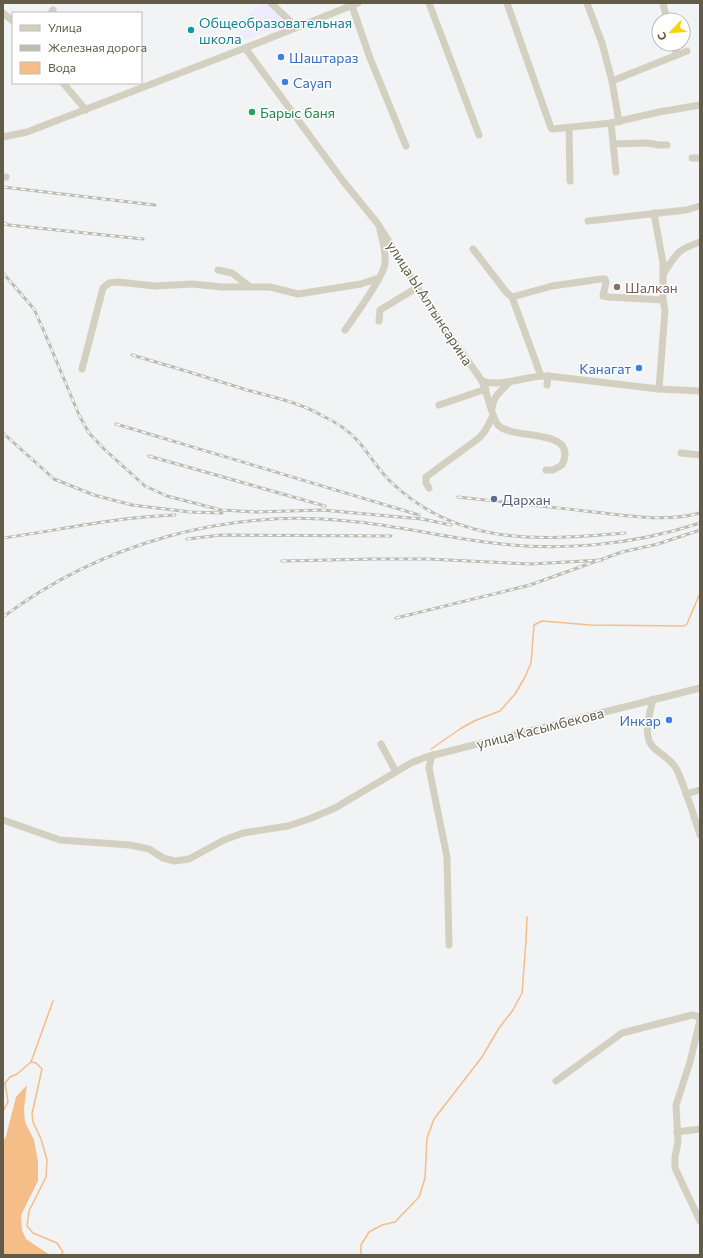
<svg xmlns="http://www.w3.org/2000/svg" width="703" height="1258" font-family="Commissioner,sans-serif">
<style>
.commercial{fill:#ececfe}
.water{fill:#f5bd87}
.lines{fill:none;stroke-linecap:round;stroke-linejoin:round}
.stream{stroke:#f5bd87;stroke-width:1.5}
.minor{stroke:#d4d0c1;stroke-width:7}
.rail-casing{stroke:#bcbcb3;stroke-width:3}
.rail{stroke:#fff;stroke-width:1.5;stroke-dasharray:4.5;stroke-linecap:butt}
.culture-dot{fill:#0f9aa8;stroke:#fff;stroke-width:1.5}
.shop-dot{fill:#3f7fe0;stroke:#fff;stroke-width:1.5}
.leisure-dot{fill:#2e9e5b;stroke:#fff;stroke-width:1.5}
.education-dot{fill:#8d6e63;stroke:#fff;stroke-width:1.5}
.service-dot{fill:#5c6f8a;stroke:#fff;stroke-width:1.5}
.labels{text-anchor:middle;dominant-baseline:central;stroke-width:3;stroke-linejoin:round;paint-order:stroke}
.culture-label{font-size:14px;fill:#0d838f;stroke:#fff;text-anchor:start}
.shop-label{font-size:14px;fill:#366cbe;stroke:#fff;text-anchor:start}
.leisure-label{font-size:14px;fill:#27864d;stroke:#fff;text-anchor:start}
.education-label{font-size:14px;fill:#785e54;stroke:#fff;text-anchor:start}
.street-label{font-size:14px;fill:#615b47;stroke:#fff}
.service-label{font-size:14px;fill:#4e5e75;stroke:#fff;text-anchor:start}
</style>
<rect width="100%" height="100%" fill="#f1f3f4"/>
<!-- commercial -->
<path class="commercial" d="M260,3H268L289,22L245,40L235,24L249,16Z"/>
<!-- water -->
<path class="water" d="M27,1085L24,1109L25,1122L34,1140L38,1162V1181L21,1215L22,1230L26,1239L50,1255H3V1143L6,1136L16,1097Z"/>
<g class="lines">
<!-- stream -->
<g class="stream">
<path d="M431,749L460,729L474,721L500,711L515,694L525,677L531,663L534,625L542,621L590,625L684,626L687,624L700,593"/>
<path d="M31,1062L36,1063L42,1069L32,1114L33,1122L41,1139L47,1160L46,1177L29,1211L27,1226L33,1233L57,1243L63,1252L61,1255"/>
<path d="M3,1111L8,1102L5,1083L10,1077L17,1074L31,1062L53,1001"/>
<path d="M361,1255V1245L369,1232L382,1225L395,1222L419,1197L425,1178L427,1138L434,1119L482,1057L499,1028L513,1010L522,993L526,941L527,917"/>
</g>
<!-- minor -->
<g class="minor">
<path d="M271,3L289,20L295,27"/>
<path d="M351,3L370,58L406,146"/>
<path d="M429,3L479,135"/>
<path d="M507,3L551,128L553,129L611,123L659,112L700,105"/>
<path d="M587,3L602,43L612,81L619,122"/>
<path d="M663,3L667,20"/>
<path d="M3,13L13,21"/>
<path d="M51,13L53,10"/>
<path d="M674,44L677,55"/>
<path d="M245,48L343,181L378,224L422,295L482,381C503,388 526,375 548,376L659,389L700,391"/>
<path d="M612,81L687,51"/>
<path d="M63,83L86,110"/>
<path d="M611,123L616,172"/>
<path d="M569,128L570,181"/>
<path d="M3,137L27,132L245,48L358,3"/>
<path d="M614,144L647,143L659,145H667"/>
<path d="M692,158H700"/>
<path d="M3,177H6"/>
<path d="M654,213L663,263V300L665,310L659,389"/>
<path d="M588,221L686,210L700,206"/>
<path d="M473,249L507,293L512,297L541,376"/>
<path d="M218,270L232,273L249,286"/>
<path d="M664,273C677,253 677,250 700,242"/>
<path d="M512,297L552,286L601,279H605L606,282L603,296L609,297L663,300"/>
<path d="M379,321L380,310L418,287"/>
<path d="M345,330C354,317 383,278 385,264C386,253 383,241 380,230"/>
<path d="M82,369L103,288L109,283L118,282L155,286L192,284L222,287H270L298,294L361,284L379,278"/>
<path d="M482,381C487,392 492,418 498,425C513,441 580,427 562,465L553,470H546"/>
<path d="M547,385L548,376"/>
<path d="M439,405L486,389"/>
<path d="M492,408C494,393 502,392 509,382"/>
<path d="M681,453L700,455"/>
<path d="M429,488L426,483V477L479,438L485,431L493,416"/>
<path d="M653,699C650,713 641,738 655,749C663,756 672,760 677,770C686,790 693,813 700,835"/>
<path d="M381,744L396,772"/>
<path d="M432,755L429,768L447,857L449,945"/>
<path d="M686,794L700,790"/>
<path d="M3,820L60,840L130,845L149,849L163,858L175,861L189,859L224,840L243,833L288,826L309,819L335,808L411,763L426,757L700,688"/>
<path d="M700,1020L690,1062L676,1105L678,1142L675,1157V1168L700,1221"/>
<path d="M556,1081L622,1033L692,1015L700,1017"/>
<path d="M677,1132L700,1129"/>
</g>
<!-- rail casing -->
<g class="rail-casing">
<g id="rail">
<path d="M3,187L155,205"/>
<path d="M3,223L9,225L143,239"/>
<path d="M3,273L34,309L43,329L79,415L89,433L104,449L145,486L167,496L221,510L256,512L322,510L422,519L451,525"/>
<path d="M132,355C170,366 209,378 247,390C273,397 298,402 321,415C334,421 349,431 358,441C370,455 379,471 392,483C460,547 539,540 625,533"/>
<path d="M116,424L419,515"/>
<path d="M3,433L54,479L94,495L132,505L190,512L222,513"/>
<path d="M149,456L325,506"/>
<path d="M458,497C501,502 543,506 585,511C623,515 663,523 700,513"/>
<path d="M3,538C60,530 118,517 175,515"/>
<path d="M187,539L221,535L391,536"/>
<path d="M282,561L375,559H428L531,564L602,560"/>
<path d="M3,617C100,544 227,508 348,521C394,525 439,536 485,542C556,552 631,546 700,523"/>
<path d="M396,618L530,585L622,552L658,544L700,530"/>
</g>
</g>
<!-- rail -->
<use href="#rail" class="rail"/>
</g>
<!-- markers -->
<circle class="culture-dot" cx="191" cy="30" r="4"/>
<g class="shop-dot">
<circle cx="281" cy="57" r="4"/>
<circle cx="285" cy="82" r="4"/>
<circle cx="639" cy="368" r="4"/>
<circle cx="669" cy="720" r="4"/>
</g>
<circle class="leisure-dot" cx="252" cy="112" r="4"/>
<circle class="education-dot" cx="617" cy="287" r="4"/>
<circle class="service-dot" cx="494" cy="499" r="4"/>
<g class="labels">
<!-- culture labels -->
<g class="culture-label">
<text x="199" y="22">Общеобразовательная<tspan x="199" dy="16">школа</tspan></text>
</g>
<!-- shop labels -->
<g class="shop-label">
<text x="289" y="57">Шаштараз</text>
<text x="293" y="82">Сауап</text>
<text x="631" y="368" text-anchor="end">Канагат</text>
<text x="661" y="720" text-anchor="end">Инкар</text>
</g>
<!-- leisure labels -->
<g class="leisure-label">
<text x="260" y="112">Барыс баня</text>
</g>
<!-- education labels -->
<g class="education-label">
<text x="625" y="287">Шалкан</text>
</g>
<!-- street labels -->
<g class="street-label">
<text transform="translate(430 303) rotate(57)">улица Ы.Алтынсарина</text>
<text transform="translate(540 728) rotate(-14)">улица Касымбекова</text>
</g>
<!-- service labels -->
<g class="service-label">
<text x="502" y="499">Дархан</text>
</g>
</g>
<!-- border -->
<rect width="703" height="1258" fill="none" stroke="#615b47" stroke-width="8"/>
<!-- legend -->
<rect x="12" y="12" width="130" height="72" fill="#ffffff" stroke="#c0bdb5"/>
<rect x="20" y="25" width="20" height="6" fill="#d4d0c1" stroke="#c0bdb5"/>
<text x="48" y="32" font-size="12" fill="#615b47">Улица</text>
<rect x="20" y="45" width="20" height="6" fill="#bcbcb3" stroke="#c0bdb5"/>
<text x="48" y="52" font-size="12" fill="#615b47">Железная дорога</text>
<rect x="20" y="62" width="20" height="12" fill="#f5bd87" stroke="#c0bdb5"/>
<text x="48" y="72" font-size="12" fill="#615b47">Вода</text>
<!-- north arrow -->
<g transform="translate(671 32) rotate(245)"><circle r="19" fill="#ffffff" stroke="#c0bdb5"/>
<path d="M0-3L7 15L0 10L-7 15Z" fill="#f7d308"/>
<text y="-6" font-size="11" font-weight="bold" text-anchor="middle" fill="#615b47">С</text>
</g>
</svg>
